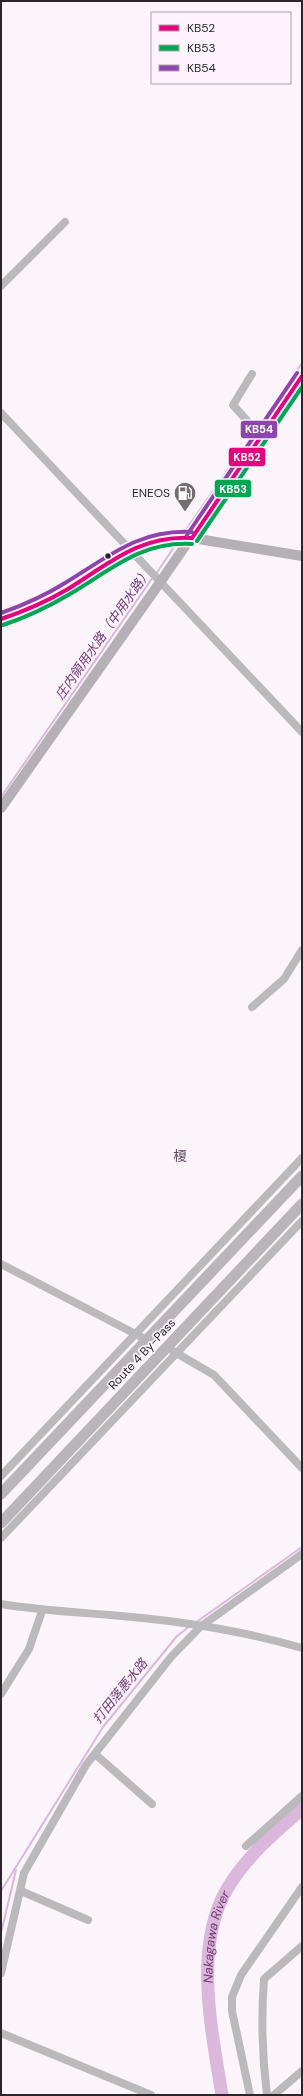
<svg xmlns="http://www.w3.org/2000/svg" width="303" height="2096" font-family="'DM Sans','Noto Sans JP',sans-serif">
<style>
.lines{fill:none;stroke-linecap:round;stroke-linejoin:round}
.stream{stroke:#dcb7dc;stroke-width:2}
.river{stroke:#dcb7dc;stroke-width:13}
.minor{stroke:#bcb9bc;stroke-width:8}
.major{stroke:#b5b0b5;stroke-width:10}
.highway{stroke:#bab5ba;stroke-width:11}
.bus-1-casing{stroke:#fdf3fd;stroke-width:7}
.bus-2-casing{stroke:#fdf3fd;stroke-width:7}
.bus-3-casing{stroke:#fdf3fd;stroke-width:7}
.bus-1{stroke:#e5007d;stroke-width:4}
.bus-2{stroke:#00a651;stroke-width:4}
.bus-3{stroke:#8e44ad;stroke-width:4}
.bus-dot{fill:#2c262c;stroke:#fdf3fd;stroke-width:1.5}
.labels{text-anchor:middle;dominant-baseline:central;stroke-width:3.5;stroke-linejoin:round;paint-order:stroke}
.poi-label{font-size:12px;fill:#2c262c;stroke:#fdf3fd;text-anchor:end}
.street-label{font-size:12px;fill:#2c262c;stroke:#fdf3fd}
.water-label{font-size:13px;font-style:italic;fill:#753a77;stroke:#fdf3fd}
.quarter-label{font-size:14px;fill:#5e4f5e;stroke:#fdf3fd}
.line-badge{stroke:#fdf3fd;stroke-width:1.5}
.badge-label{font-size:11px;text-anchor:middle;font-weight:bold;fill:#fff}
</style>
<rect width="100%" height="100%" fill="#fbf5fb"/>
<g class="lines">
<!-- stream -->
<g class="stream">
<path d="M257,428L302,363"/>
<path d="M183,534L255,431"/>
<path d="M156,574L178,541"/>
<path d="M1,797L153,577"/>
<path d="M195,1623L302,1547"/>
<path d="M1,1891L103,1727L177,1636L190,1626"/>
<path d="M1,1933L16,1870"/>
</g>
<!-- river -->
<path class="river" id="s1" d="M222,2095C212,2032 193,1947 227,1889C245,1858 275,1832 302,1809"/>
<!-- minor -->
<g class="minor">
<path d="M1,286L65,222"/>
<path d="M252,374L233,405L261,436"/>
<path d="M1,413L302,732"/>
<path d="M252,1007L284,979L302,950"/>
<path d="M1,1264L147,1340"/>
<path d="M173,1351L214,1375L302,1468"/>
<path d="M1,1476L302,1158"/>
<path d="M1,1538L302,1221"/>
<path d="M1,1604C37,1610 73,1612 110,1615C174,1620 240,1630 302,1648"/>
<path d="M1,1694L29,1649L42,1611"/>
<path d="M95,1754L152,1804"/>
<path d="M246,1846L302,1796"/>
<path d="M21,1891L88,1920"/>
<path d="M1,1973L24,1873L86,1765L171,1657L200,1627L302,1554"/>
<path d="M1,2033L151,2095"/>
<path d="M250,2095L232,2011V1997L241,1975L302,1887"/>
<path d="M267,2095C262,2056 261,2018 264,1979L302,1946"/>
<path d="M274,2095L302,2071"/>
</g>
<!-- major -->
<g class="major">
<path d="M1,619C23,613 45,603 65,591C94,574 122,547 155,539C167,536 179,537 192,538L302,556"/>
<path d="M1,808L161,581L302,376"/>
</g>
<!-- highway -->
<g class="highway">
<path d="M1,1494L302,1176"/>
<path d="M1,1523L302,1204"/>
</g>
<!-- bus-1 casing -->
<g class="bus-1-casing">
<g id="bus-1">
<path d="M192,538L302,376"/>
<path d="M1,619C25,611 46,602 68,589C110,563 140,535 192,538"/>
</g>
</g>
<!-- bus-2 casing -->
<g class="bus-2-casing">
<g id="bus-2">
<path d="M197,541L302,387"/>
<path d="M3,625C27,617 48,607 70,594C111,570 141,541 192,544"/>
</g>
</g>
<!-- bus-3 casing -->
<g class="bus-3-casing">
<g id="bus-3">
<path d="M187,535L297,373"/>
<path d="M1,613C24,605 44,596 65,583C108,557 139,529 192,532"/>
</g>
</g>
<!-- bus-1 -->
<use href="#bus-1" class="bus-1"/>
<!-- bus-2 -->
<use href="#bus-2" class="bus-2"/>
<!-- bus-3 -->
<use href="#bus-3" class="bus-3"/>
</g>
<!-- icons -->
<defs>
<g id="fuel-pin" transform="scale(1.15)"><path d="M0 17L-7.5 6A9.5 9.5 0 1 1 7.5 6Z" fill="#746e74" stroke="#fdf3fd"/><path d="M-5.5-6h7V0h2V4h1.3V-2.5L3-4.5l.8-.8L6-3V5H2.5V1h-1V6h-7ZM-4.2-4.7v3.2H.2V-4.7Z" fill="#fff"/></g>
</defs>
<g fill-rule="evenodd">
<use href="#fuel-pin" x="185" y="493"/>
</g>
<!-- markers -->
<circle class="bus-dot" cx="108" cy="556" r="3.5"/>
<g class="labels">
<!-- poi labels -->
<g class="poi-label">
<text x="170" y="493">ENEOS</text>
</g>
<!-- street labels -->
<g class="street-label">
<text transform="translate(142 1354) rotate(-47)">Route 4 By-Pass</text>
</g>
<!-- water labels -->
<g class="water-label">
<text transform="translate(103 634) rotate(-55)">庄内領用水路（中用水路）</text>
<text transform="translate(120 1691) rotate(-51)">打田落悪水路</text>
<text stroke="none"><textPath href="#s1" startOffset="160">Nakagawa River</textPath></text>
</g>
<!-- quarter labels -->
<g class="quarter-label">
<text x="180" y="1156">榎</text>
</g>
</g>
<g class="line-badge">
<rect x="240" y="420" width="38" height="19" rx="4" fill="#8e44ad"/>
<rect x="228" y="447" width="38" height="20" rx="4" fill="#e5007d"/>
<rect x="214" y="479" width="38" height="19" rx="4" fill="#00a651"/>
</g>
<g class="badge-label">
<text x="259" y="433">KB54</text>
<text x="247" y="461">KB52</text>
<text x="233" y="493">KB53</text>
</g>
<!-- border -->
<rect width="303" height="2096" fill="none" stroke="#2c262c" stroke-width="4"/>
<!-- legend -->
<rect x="151" y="12" width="140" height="72" fill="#fdf3fd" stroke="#a9a1a9"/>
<rect x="159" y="25" width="20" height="6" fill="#e5007d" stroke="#a9a1a9"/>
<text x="187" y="32" font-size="12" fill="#2c262c">KB52</text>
<rect x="159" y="45" width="20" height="6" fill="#00a651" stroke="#a9a1a9"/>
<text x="187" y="52" font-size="12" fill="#2c262c">KB53</text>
<rect x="159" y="65" width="20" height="6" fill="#8e44ad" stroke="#a9a1a9"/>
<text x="187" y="72" font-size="12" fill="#2c262c">KB54</text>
</svg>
